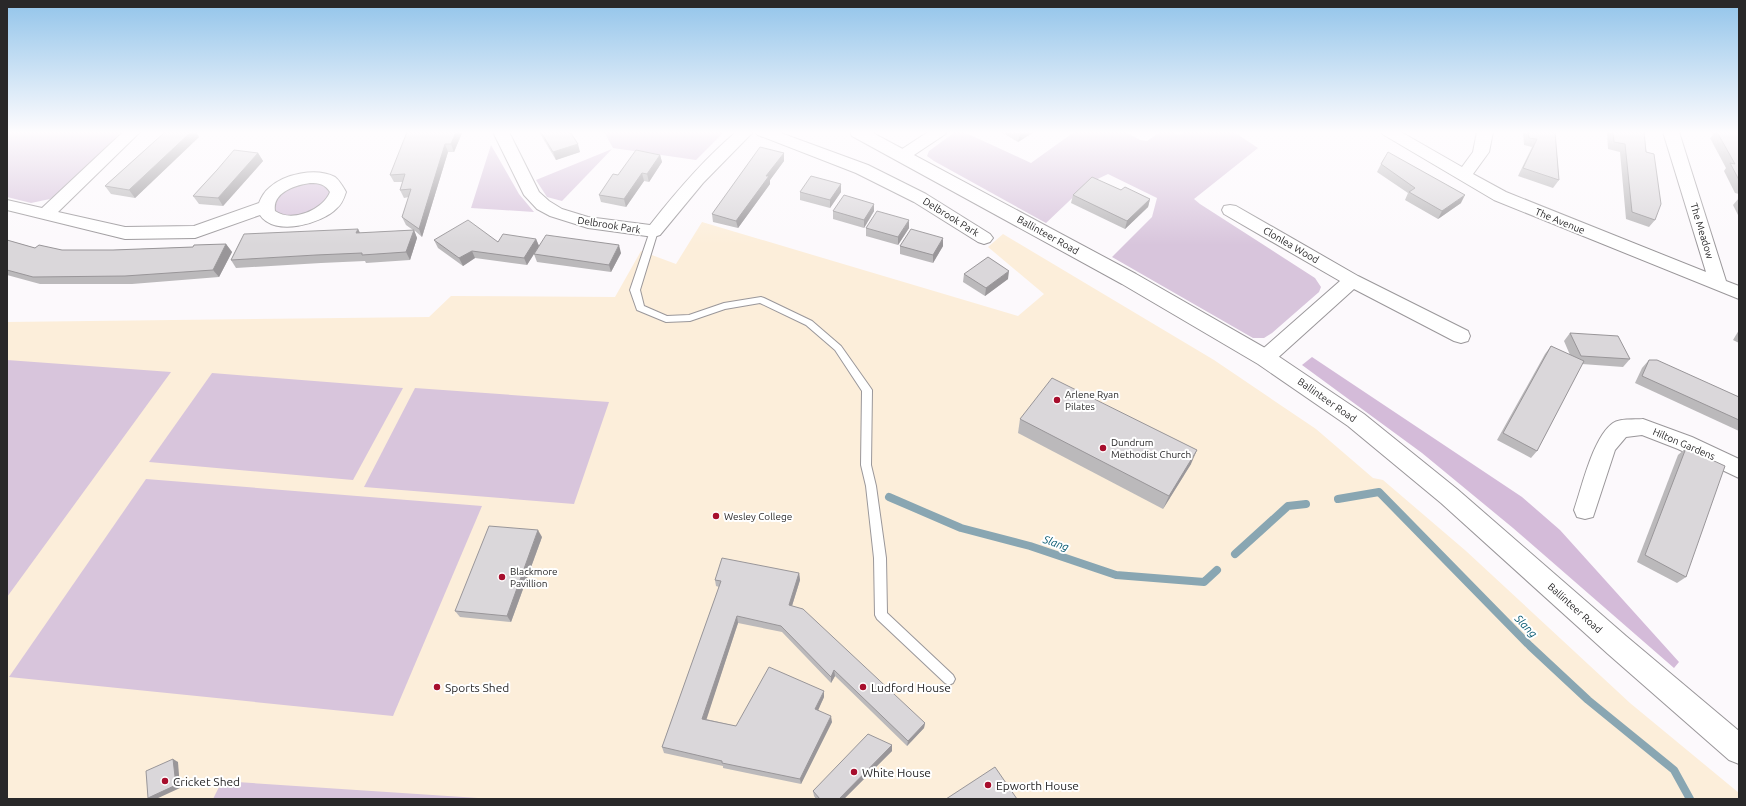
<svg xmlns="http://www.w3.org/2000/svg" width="1746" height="806" font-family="Ubuntu,sans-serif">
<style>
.education{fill:#fceeda}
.green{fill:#d8c5dc}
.forest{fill:#d4bbd9}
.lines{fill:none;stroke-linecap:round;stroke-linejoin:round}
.stream{stroke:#89a6b2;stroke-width:8}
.lane-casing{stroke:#9a979a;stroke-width:2}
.street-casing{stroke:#9a979a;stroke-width:2}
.secondary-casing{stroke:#9a979a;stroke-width:2}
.lane{fill:#fff;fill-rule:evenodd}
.street{fill:#fff;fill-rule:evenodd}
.secondary{fill:#fff;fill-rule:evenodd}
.wall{fill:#bbb9bb}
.shaded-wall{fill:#999699}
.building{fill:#dad7da;stroke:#999699}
.poi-dot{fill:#a70e2d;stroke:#fff;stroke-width:1.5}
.labels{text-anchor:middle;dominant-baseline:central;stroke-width:4;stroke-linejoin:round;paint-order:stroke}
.street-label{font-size:10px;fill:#292829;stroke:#fff}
.poi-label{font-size:10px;fill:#292829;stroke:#fff;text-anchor:start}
.water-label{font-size:11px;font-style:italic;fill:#04576f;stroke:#fff}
.near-poi-label{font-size:12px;fill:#292829;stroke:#fff;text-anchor:start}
</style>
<rect width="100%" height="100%" fill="#fcf9fc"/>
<!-- education -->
<path class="education" d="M702,222L1018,316L1044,294L988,247L1003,234L1214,360L1316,429L1373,478L1383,480L1466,551L1630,703L1739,793V799H7V322L429,317L451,296L615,297L641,251L676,264Z"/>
<!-- green -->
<g class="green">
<path d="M7,132H121L63,190L50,199L31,203L7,197Z"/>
<path d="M604,132H724L696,160L613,148Z"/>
<path d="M955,132H964L1031,163L1074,132H1126L1140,140L1147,141L1160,132H1173L1179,135L1185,132H1234L1258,148L1194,199L1200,204L1315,278L1321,287L1319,292L1272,333L1264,338H1253L1112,257L1152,217L1157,198L1108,174L1087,184L1046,223L934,161L927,156L929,151Z"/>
<path d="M491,145L519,194L534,212L471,208Z"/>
<path d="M612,149L562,201L547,197L536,180Z"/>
<path d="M316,182L325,184L331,191L330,197L311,213L285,217L274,212L272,203C282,189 299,183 316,182Z"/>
<path d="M7,360L171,372L7,597Z"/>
<path d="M212,373L403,388L353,480L149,462Z"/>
<path d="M415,388L609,402L574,504L364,487Z"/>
<path d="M146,479L482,506L393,716L9,677Z"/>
<path d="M222,781L478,798L213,799Z"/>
</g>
<!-- forest -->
<path class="forest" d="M1312,357L1522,497L1560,530L1679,662L1674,668L1513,528L1422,453L1302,365Z"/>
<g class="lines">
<!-- stream -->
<g class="stream">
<path d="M889,497L961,528L1030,546L1116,575L1204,582L1217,570"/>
<path d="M1338,499L1379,492L1530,646L1588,700L1674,770L1690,799"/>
<path d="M1235,554L1288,506L1306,504"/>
</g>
<!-- lane casing -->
<g class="lane-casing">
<path id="lane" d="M654,228L658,231L640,290L644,306L667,316L689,315L724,303L761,297L764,298L812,321L841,346L870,387L872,390L871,465L876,486L886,558L887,613L953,675L955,679L953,683L949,685L945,683L877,619L875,615L874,558L866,486L861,465L862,391L835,350L806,325L760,303L725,309L690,321L666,322L637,310L630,290L650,231Z"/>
</g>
<!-- street casing -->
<g class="street-casing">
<g id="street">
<path d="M123,132H140L58,212L125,227L194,226L259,203C261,198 264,192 269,188C284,174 316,167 335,177C340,181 343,187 346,192C344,198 342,204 337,208C322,224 274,237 260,215L195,238L125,239L7,210V200L42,208ZM310,183C319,183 325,184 330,192C323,210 292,223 275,211C272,192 296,185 310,183Z"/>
<path d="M493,132H509L539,192L549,201L562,209L588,217L650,225C676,192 703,160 736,132H753L703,183L660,235L654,237L588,228L550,216L537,209L524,195Z"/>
<path d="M755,132H778L868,165L926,194L990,234L993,238L990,242L984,244L978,242L914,202L856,173L758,135Z"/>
<path d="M928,132H947L944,135L908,159L902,161L896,159L894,156L896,153Z"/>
<path d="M1381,132H1401L1462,167L1473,152L1477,132H1493L1489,152L1473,174L1506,192L1706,272L1663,132H1679L1726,281L1739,286V299L1494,200L1384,135Z"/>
<path d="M1230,205L1236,206L1358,276L1468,331L1470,336L1468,341L1461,343L1454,341L1354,289L1272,363L1265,365L1258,363L1255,358L1258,353L1340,281L1224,214L1222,210L1224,206Z"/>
<path d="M1643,419L1692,437L1739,459V478L1678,449L1642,435L1626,437L1615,450L1593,517L1585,519L1577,517L1574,510C1582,487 1593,437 1613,423C1620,418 1634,420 1643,419Z"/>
</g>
</g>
<!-- secondary casing -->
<g class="secondary-casing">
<path id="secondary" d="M850,132H871L1136,274L1272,352L1364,414L1457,489L1626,636L1739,731V764L1729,760L1608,654L1441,503L1348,426L1258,364L1122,284L852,136Z"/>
</g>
<!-- lane -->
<use href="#lane" class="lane"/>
<!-- street -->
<use href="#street" class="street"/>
<!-- secondary -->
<use href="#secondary" class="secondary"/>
</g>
<!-- wall -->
<g class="wall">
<path d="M165,132H196L199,137L135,198L111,194L105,186Z"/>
<path d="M539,132H570L580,152L556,160Z"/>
<path d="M1001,132H1034L1018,142Z"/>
<path d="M1523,132H1555L1559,180L1553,188L1518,176L1532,147L1524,145Z"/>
<path d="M1607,132H1644L1655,220L1649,227L1626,219L1620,152L1608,149Z"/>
<path d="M1712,132H1739V194L1735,193L1724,171L1726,168L1710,138L1713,135Z"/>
<path d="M462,133L454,152H448L422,237L414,230L417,238L410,260L366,263L365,261L321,263L236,268L231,260L358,229L360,233L413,230L406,225L402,217L409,197L404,198L400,190L403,182H394L390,175Z"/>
<path d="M258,153L263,161L223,206L199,204L193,196L217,170Z"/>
<path d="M784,153V161L770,180V184L738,228L713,222L712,214Z"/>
<path d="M660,155L662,162L649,182L644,181L626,207L601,202L599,195L618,175Z"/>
<path d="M1381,164L1461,203L1438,219L1405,200L1408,193L1377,172Z"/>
<path d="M841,184V192L830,208L800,200V192Z"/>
<path d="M1121,190L1150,199L1148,207L1125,229L1071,203L1073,195Z"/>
<path d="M1739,198V217L1733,205Z"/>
<path d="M833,211H874L864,228L833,219Z"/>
<path d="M866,228H909L898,245L866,236Z"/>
<path d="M536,239L539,246L527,265L475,258L463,266L438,248L434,240L498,242Z"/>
<path d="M7,240L35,248L62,250H113L193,247L226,244L232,252L219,277L132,284H40L7,275Z"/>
<path d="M900,246H943L933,263L900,254Z"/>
<path d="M621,253L611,272L537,262L534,254Z"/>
<path d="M964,274L1008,279L985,296L963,282Z"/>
<path d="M1739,330V343L1733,340Z"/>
<path d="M1570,333L1630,359L1623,367L1582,364L1537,451L1531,458L1497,440L1545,354L1551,346L1570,355L1564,341Z"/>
<path d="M1649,360L1739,397V431L1635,383L1642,368Z"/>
<path d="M1020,419L1191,464L1163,509L1018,433Z"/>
<path d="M1686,448V577L1677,583L1637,562L1678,455Z"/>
<path d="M542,537L511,622L460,617L455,611Z"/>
<path d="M799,573L800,580L792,606L925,723L924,728L907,746L835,676L831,683L782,632L738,623L706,719L736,726L824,697L818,710L832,722L801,784L723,768V766L664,753L662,747L719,587L716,586L715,580Z"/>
<path d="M892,745V751L844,799H816L814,796L813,791Z"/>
</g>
<!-- shaded-wall -->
<g class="shaded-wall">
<path d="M191,132H196L199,137L135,198L129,190Z"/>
<path d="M456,132H462V133L454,152L451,144Z"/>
<path d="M1023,132H1034L1018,142L1020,134Z"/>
<path d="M445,144L448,152L422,237L419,229Z"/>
<path d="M578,144L580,152L556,160L553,152Z"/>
<path d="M258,153L263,161L223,206L218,198Z"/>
<path d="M784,153V161L770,180V184L738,228L736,221L766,176Z"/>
<path d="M660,155L662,162L649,182L647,174Z"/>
<path d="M642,173L644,181L626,207L624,199Z"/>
<path d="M841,184V192L830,208V200Z"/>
<path d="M1465,195L1461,203L1438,219L1442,211Z"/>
<path d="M1150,199L1148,207L1125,229L1127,221Z"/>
<path d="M874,204V211L864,228V220Z"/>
<path d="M909,220V228L898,245V237Z"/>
<path d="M358,229L362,237L356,233Z"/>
<path d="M414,230L417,238L410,260L406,252Z"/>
<path d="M943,238V246L933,263V255Z"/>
<path d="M536,239L539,246L527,265L524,258Z"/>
<path d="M226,244L232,252L219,277L213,270Z"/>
<path d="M619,245L621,253L611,272L609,265Z"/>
<path d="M472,251L475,258L463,266L459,258Z"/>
<path d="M1009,271L1008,279L985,296L986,288Z"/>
<path d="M1197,450L1191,464L1163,509L1169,496Z"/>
<path d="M538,530L542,537L511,622L507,616Z"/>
<path d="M799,573L800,580L790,612L789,605Z"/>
<path d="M737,616L738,623L705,724L702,719Z"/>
<path d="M834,670L835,676L831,683V677Z"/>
<path d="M824,691V697L816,715L815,709Z"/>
<path d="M831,716L832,722L801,784L800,779Z"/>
<path d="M925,723L924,728L907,746L908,741Z"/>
<path d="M892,745V751L844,799H839Z"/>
<path d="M173,759L178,762L180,788L156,799H150L148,798Z"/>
</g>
<!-- building -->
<g class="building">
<path d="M165,132H191L129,190L105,186Z"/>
<path d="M407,132H456L451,144H445L419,229L402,217L411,189L400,190L405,174L390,175Z"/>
<path d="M541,132H570L578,144L553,152Z"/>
<path d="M1016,132H1023L1020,134Z"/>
<path d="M1528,132H1555L1559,180L1523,168L1537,139L1529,138Z"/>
<path d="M1613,132H1644L1646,152L1654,154L1661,204L1655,220L1632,212L1625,144L1614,142Z"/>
<path d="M1717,132H1739V180L1730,163L1735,164Z"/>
<path d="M760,147L784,153L766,176H769L736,221L712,214Z"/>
<path d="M234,150L258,153L218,198L193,196L217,170Z"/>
<path d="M636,150L660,155L647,174L642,173L624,199L599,195L613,174L618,175Z"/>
<path d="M1388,152L1465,195L1442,211L1409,192L1415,188L1381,164Z"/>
<path d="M811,176L841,184L830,200L800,192Z"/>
<path d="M1092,177L1121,190L1125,187L1150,199L1127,221L1073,195Z"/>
<path d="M844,195L874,204L864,220L833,211Z"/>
<path d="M877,211L909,220L898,237L866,228Z"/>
<path d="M468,220L498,242L503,234L536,239L524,258L472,251L459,258L434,240Z"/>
<path d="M358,229L356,233L414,230L406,252L362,255V253L316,255L231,260L244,234Z"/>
<path d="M911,229L943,238L933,255L900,246Z"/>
<path d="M546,235L619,245L609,265L534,254Z"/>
<path d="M7,240L35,248L39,245L62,250H113L193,247L194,245L226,244L213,270L125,276L33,277L7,270Z"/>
<path d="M988,257L1009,271L986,288L964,274Z"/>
<path d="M1570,333L1618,336L1630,359L1581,356Z"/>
<path d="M1551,346L1584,361L1537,451L1503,433Z"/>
<path d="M1649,360H1657L1739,397V420L1642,376Z"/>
<path d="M1052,378L1197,450L1169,496L1020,419Z"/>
<path d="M1686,448L1725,466L1686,577L1645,555Z"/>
<path d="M489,526L538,530L507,616L455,611Z"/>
<path d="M722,558L799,573L789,605L803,609L925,723L908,741L834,670L831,677L781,626L737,616L702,719L736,726L769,667L824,691L815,709L831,716L800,779L722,763V761L662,747L721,581L715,580Z"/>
<path d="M868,734L892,745L839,799H820L813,791Z"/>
<path d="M173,759L176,785L148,798L146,771Z"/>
<path d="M995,767L1017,799H946Z"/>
</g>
<!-- sky -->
<linearGradient id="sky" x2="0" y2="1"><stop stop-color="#92c4ea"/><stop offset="0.54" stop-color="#fefcfe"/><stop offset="1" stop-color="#fefcfe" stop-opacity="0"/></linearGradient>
<rect width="1746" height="245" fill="url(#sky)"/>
<!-- markers -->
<g class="poi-dot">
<circle cx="1057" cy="400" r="4"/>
<circle cx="1103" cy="448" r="4"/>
<circle cx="716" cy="516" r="4"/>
<circle cx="502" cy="577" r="4"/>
<circle cx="437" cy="687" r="4"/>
<circle cx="863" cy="687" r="4"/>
<circle cx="854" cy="772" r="4"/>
<circle cx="165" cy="781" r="4"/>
<circle cx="988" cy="785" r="4"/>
</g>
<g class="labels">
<!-- street labels -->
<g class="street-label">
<text transform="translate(951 217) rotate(32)">Delbrook Park</text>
<text transform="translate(1560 221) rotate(22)">The Avenue</text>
<text transform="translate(609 225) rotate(9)">Delbrook Park</text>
<text transform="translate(1702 231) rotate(73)">The Meadow</text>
<text transform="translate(1048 235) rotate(29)">Ballinteer Road</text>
<text transform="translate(1291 245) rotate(30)">Clonlea Wood</text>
<text transform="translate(1327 400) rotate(35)">Ballinteer Road</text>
<text transform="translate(1684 444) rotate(23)">Hilton Gardens</text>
<text transform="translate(1575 608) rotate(42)">Ballinteer Road</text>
</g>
<!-- poi labels -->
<g class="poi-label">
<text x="1065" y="394">Arlene Ryan<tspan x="1065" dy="12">Pilates</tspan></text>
<text x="1111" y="442">Dundrum<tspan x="1111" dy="12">Methodist Church</tspan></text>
<text x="724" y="516">Wesley College</text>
<text x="510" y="571">Blackmore<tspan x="510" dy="12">Pavillion</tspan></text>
</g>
<!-- water labels -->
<g class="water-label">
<text transform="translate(1056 543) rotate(19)">Slang</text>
<text transform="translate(1526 626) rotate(46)">Slang</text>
</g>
<!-- near-poi labels -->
<g class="near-poi-label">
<text x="445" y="687">Sports Shed</text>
<text x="871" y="687">Ludford House</text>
<text x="862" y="772">White House</text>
<text x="173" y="781">Cricket Shed</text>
<text x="996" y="785">Epworth House</text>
</g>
</g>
<!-- border -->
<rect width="1746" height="806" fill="none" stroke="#292829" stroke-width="16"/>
</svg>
